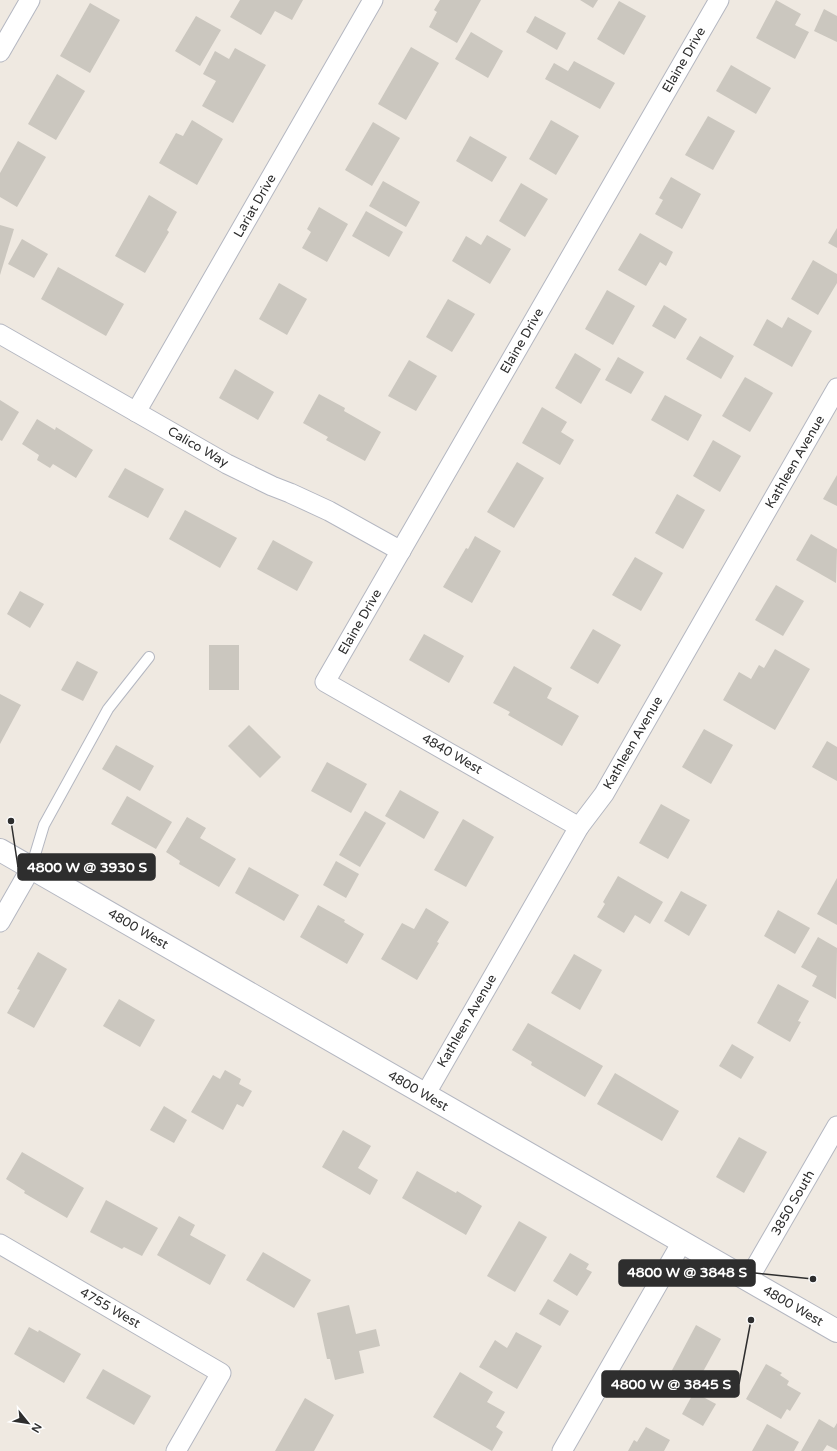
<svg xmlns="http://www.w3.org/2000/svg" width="837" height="1451" font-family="'Varela Round',sans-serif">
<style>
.building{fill:#cbc7bf}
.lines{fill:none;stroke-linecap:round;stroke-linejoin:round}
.service-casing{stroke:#b4b7c1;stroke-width:12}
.minor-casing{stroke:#b4b7c1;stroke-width:21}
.secondary-casing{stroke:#b4b7c1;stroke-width:24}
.service{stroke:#fff;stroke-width:10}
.minor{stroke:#fff;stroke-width:19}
.secondary{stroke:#fff;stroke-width:22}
.labels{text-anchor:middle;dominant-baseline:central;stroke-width:3;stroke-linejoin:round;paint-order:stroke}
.street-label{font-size:13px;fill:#2e2e2e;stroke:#fff}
.leader{fill:none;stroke:#2e2e2e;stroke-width:1.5}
.callout-dot{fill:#2e2e2e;stroke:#fff;stroke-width:1.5}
.callout{fill:#2e2e2e;stroke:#2e2e2e;stroke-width:1.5}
.callout-label{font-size:14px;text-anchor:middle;font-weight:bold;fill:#fff}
</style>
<rect width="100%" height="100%" fill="#efe9e1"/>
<!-- building -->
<g class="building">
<path d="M240,0H303L292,20L275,11L261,35L230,17Z"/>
<path d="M440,0H481L457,43L429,27L437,12L434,10Z"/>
<path d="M580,0H598L593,8Z"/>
<path d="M776,0L801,14L795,25L809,32L795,59L756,38Z"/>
<path d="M619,1L646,16L624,55L597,39Z"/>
<path d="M90,3L120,20L90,73L60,56Z"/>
<path d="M824,9L837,16V42L814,31Z"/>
<path d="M196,16L221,30L200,66L175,51Z"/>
<path d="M535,16L566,33L557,50L526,32Z"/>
<path d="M471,32L503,51L488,78L455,59Z"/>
<path d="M411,47L439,63L406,120L378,104Z"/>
<path d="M235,48L266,65L233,123L202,106L216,81L203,74L215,51L229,59Z"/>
<path d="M574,61L615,83L600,109L545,79L554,63L568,71Z"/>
<path d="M731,65L771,88L756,114L716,91Z"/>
<path d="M57,74L85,91L56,140L28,124Z"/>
<path d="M708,116L735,131L713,170L685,155Z"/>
<path d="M192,120L223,139L197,185L159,163L176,133L183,136Z"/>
<path d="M551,120L579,136L556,175L529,159Z"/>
<path d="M373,122L400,138L372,186L345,170Z"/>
<path d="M470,136L507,157L492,182L456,161Z"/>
<path d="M18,141L46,157L17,207L0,197V173Z"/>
<path d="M671,177L701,194L682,229L655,214L663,200L659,198Z"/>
<path d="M383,181L420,202L406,227L369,206Z"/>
<path d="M521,183L548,199L525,237L499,221Z"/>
<path d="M149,195L177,212L167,230L169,232L145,273L115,256Z"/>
<path d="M319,207L348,224L327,262L302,248L311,232L307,229Z"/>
<path d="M366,211L403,232L389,257L352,236Z"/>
<path d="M0,225L14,229L0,275Z"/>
<path d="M837,228V248L828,243Z"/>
<path d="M640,233L673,252L666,266L660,262L646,286L618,270Z"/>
<path d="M487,235L511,249L490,284L452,261L466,236L481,245Z"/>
<path d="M22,239L48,254L34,278L8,264Z"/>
<path d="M813,260L837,274V283L818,315L791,299Z"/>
<path d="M58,267L124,304L106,336L41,299Z"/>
<path d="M279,283L307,299L287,335L259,319Z"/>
<path d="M607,290L635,306L613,345L585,329Z"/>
<path d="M448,299L475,314L452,352L426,337Z"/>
<path d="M664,305L687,319L675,339L652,326Z"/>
<path d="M788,317L812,331L792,367L753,345L767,319L782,328Z"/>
<path d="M700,336L734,356L721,379L686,359Z"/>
<path d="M575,353L601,369L581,404L555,388Z"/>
<path d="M618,357L644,372L631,394L605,380Z"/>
<path d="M409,360L437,376L416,411L388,396Z"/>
<path d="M235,369L274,392L258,420L219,398Z"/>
<path d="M745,377L773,393L750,432L722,416Z"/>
<path d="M319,394L345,408L344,411L381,432L365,461L326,440L328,437L303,423Z"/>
<path d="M665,395L702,415L688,441L651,420Z"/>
<path d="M0,400L19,412L2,441L0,440Z"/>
<path d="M542,407L567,422L561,432L574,440L560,465L522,443Z"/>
<path d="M37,419L55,430L56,427L93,450L76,478L53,464L50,468L37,460L39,455L22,444Z"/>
<path d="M713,440L741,456L720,492L693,476Z"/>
<path d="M517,462L544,478L514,528L487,512Z"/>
<path d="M125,468L164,489L148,518L108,497Z"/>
<path d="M837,475V506L823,499Z"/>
<path d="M677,494L705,510L683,549L655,533Z"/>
<path d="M185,510L237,538L220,568L169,539Z"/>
<path d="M811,534L837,549L836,583L796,560Z"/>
<path d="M475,536L501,551L472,603L443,587L466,548L468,549Z"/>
<path d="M273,540L313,562L297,591L257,569Z"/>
<path d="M635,557L663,573L641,611L612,595Z"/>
<path d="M776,585L804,601L783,636L755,620Z"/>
<path d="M20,591L44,604L30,628L7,614Z"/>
<path d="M593,629L621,645L598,684L570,668Z"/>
<path d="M424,634L464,656L449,683L409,660Z"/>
<rect x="209" y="645" width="30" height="45"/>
<path d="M775,649L810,669L775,730L723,700L739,672L751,679L759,665L764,668Z"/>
<path d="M77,661L98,672L83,701L61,690Z"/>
<path d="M514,666L552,688L547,698L579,716L562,746L508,715L510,712L493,703Z"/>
<path d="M0,694L21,705L0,744Z"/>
<path d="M249,725L281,757L260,778L228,746Z"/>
<path d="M704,729L733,745L711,784L682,767Z"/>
<path d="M827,741L837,747V781L812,767Z"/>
<path d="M116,745L154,766L140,791L102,769Z"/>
<path d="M327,762L367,784L351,813L311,791Z"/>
<path d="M400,790L439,812L424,839L385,816Z"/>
<path d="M127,796L172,822L156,849L111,824Z"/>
<path d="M661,804L690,820L668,859L639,843Z"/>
<path d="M365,811L386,823L360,867L339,855Z"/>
<path d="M187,817L206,828L200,838L236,859L219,887L179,864L180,861L166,852Z"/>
<path d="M463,819L494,837L466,887L434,870Z"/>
<path d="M336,861L359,874L346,898L323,885Z"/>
<path d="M249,867L299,895L284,921L235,893Z"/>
<path d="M618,876L663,902L650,924L635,915L624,933L597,917L605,904L603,902Z"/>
<path d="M837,878V925L817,914Z"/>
<path d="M681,891L707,905L689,936L664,921Z"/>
<path d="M318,905L345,920L344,922L364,934L347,964L300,937Z"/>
<path d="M426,908L449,922L437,942L439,943L417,980L381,959L402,923L414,929Z"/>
<path d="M778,910L810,928L795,954L764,936Z"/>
<path d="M818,937L837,948L836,999L812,986L817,976L801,967Z"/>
<path d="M38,952L67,969L34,1028L7,1013L20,990L17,989Z"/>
<path d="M574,954L602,970L580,1010L551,993Z"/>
<path d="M778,984L809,1001L798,1021L801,1022L790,1042L757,1023Z"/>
<path d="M119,999L155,1020L140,1047L103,1026Z"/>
<path d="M528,1023L603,1066L585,1097L531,1065L532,1062L512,1050Z"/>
<path d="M732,1044L754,1057L741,1079L719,1066Z"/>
<path d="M225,1070L241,1079L239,1084L252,1091L243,1107L237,1104L223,1130L191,1112L213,1075L220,1079Z"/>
<path d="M615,1073L679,1111L662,1141L597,1104Z"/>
<path d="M164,1106L187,1120L174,1143L150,1130Z"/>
<path d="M343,1130L371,1146L358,1168L378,1180L370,1195L322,1167Z"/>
<path d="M739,1137L767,1152L744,1193L716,1177Z"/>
<path d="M22,1152L84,1188L67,1218L24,1193L25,1191L6,1179Z"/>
<path d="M417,1171L456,1193L457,1191L482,1206L466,1235L402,1198Z"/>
<path d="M106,1200L158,1228L142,1256L124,1247L122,1249L90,1232Z"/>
<path d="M179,1216L195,1225L190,1235L226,1255L210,1285L157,1255Z"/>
<path d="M519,1221L547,1237L515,1292L487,1276Z"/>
<path d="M263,1252L311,1280L294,1308L246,1280Z"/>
<path d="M570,1253L589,1264L586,1269L592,1272L577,1296L553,1281Z"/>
<path d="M548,1299L569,1311L560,1326L539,1314Z"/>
<path d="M349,1305L356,1334L376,1329L380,1346L359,1351L364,1373L335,1380L330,1359H327L317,1313Z"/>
<path d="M696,1325L721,1339L694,1388L670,1374Z"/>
<path d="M29,1327L38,1332L39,1330L81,1354L64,1383L14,1354Z"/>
<path d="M516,1332L542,1346L517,1389L479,1367L495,1340L507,1348Z"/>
<path d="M766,1364L782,1373L780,1375L789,1381L787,1385L801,1393L790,1411L787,1409L781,1419L746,1399Z"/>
<path d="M103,1369L151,1396L134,1425L86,1398Z"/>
<path d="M460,1372L493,1392L487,1402L505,1412L496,1427L503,1432L492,1451L433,1417Z"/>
<path d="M694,1392L716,1404L703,1426L682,1414Z"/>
<path d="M305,1398L334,1415L314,1451H275Z"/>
<path d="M819,1419L834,1428L837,1423V1450L827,1445L823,1451H801Z"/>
<path d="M767,1424L799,1442L794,1451H752Z"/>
<path d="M646,1427L670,1440L664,1451H628L634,1440L637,1442Z"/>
</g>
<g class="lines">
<!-- service casing -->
<g class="service-casing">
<path id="service" d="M31,868L44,825L108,709L149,657"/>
</g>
<!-- minor casing -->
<g class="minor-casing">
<g id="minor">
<path d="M0,52L30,0"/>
<path d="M0,334L227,464L272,486L290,493L329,511L401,551"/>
<path d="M136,412L373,0"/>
<path d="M579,827L325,682L719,0"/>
<path d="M0,922L31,868"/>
<path d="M425,1095L579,827L604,794L837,388"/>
<path d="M0,1244L221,1373L176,1451"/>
<path d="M748,1280L837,1126"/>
<path d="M562,1451L682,1242"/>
</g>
</g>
<!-- secondary casing -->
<g class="secondary-casing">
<path id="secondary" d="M0,850L837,1331"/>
</g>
<!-- service -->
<use href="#service" class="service"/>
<!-- minor -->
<use href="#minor" class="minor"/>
<!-- secondary -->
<use href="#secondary" class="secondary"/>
</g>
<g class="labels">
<!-- street labels -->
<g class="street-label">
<text transform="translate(684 60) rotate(-60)">Elaine Drive</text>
<text transform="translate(255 206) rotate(-60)">Lariat Drive</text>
<text transform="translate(522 341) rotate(-60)">Elaine Drive</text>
<text transform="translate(198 447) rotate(30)">Calico Way</text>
<text transform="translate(795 462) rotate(-60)">Kathleen Avenue</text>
<text transform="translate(360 622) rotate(-60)">Elaine Drive</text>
<text transform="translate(633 743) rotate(-60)">Kathleen Avenue</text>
<text transform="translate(452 754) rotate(30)">4840 West</text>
<text transform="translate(138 929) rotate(30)">4800 West</text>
<text transform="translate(467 1021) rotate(-60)">Kathleen Avenue</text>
<text transform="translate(418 1091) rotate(30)">4800 West</text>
<text transform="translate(793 1203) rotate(-60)">3850 South</text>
<text transform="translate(793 1306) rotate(30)">4800 West</text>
<text transform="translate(110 1308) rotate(30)">4755 West</text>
</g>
</g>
<!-- callouts -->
<path class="leader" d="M11 821L18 867M813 1279L755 1273M751 1320L739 1384"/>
<g class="callout-dot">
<circle cx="11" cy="821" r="4"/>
<circle cx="813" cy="1279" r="4"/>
<circle cx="751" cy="1320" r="4"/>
</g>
<g class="callout">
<rect x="18" y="854" width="137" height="26" rx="4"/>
<rect x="619" y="1260" width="136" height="26" rx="4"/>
<rect x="602" y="1371" width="137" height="26" rx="4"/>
</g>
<g class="callout-label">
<text x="87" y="872">4800 W @ 3930 S</text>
<text x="687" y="1277">4800 W @ 3848 S</text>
<text x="671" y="1389">4800 W @ 3845 S</text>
</g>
<!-- north arrow -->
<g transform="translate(28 1423) rotate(120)" stroke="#ffffff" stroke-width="3" paint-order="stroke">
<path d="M0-3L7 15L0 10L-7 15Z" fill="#2e2e2e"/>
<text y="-6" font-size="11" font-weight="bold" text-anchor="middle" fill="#2e2e2e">N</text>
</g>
</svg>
